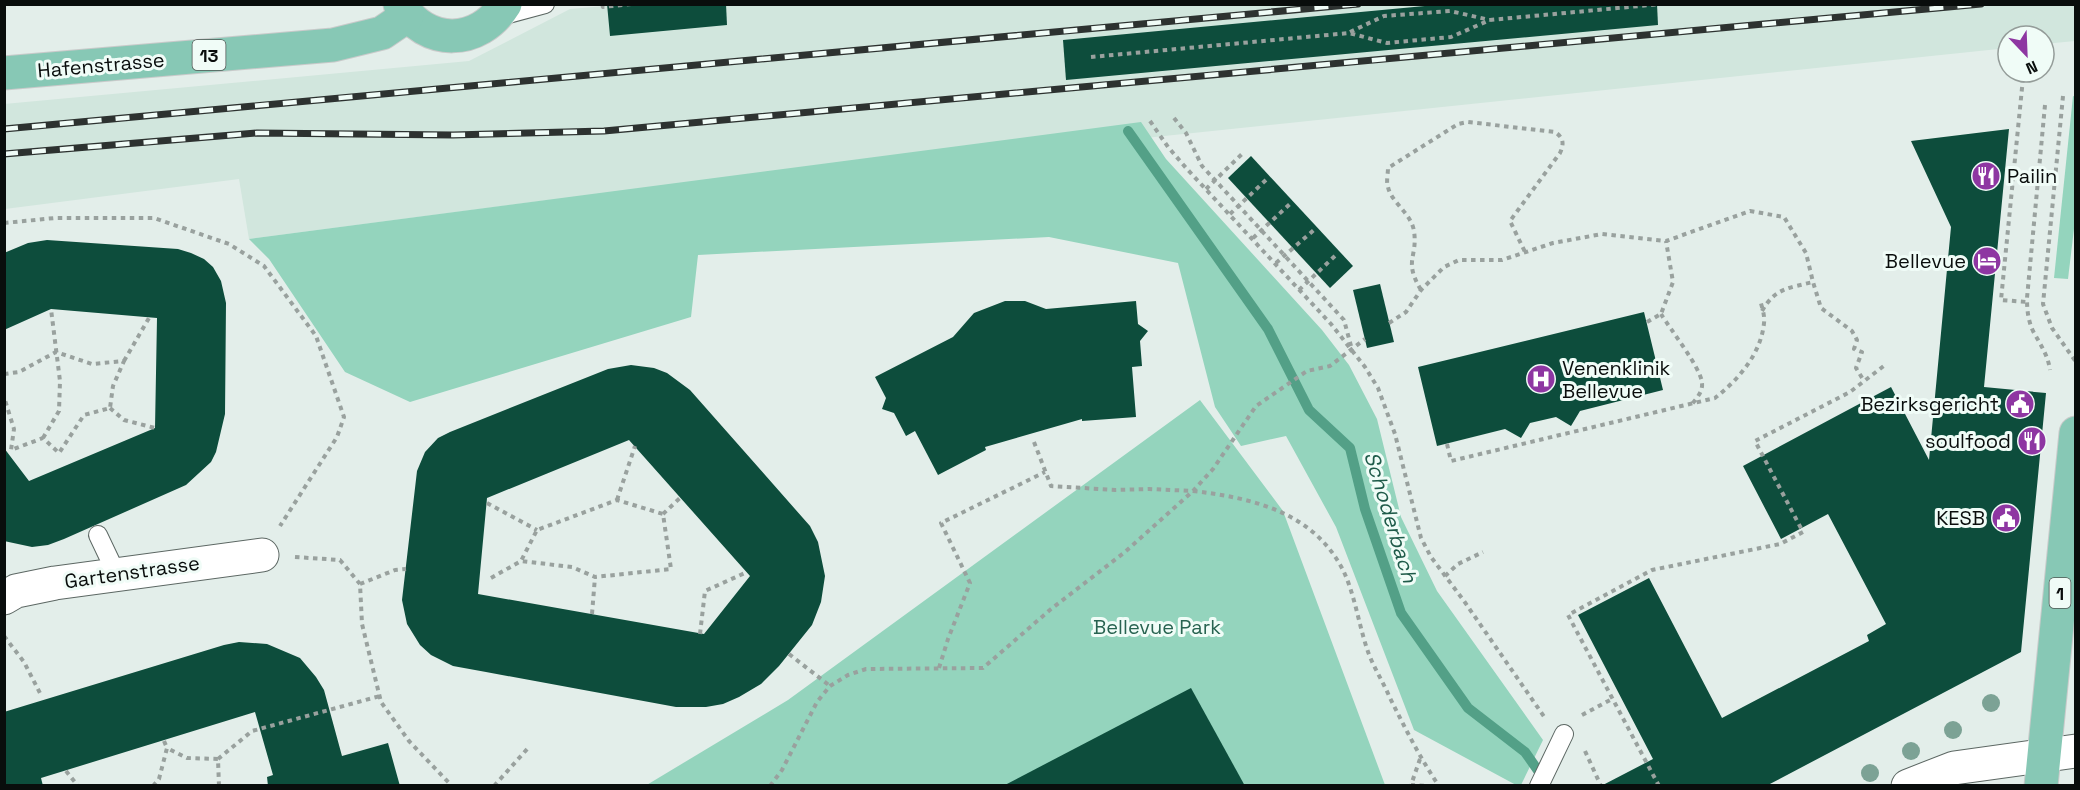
<svg xmlns="http://www.w3.org/2000/svg" width="2080" height="790" font-family="'Space Grotesk',sans-serif">
<style>
.built{fill:#d1e6dd}
.green{fill:#94d4bd}
.lines{fill:none;stroke-linecap:round;stroke-linejoin:round}
.stream{stroke:#53a087;stroke-width:10}
.building{fill:#0d4d3c;fill-rule:evenodd}
.service-casing{stroke:#5c6763;stroke-width:20}
.minor-casing{stroke:#5c6763;stroke-width:35}
.primary-casing{stroke:#c9caca;stroke-width:35}
.path{stroke:#99a19e;stroke-width:4;stroke-dasharray:4.5 4.5;stroke-linecap:butt}
.service{stroke:#fff;stroke-width:18}
.minor{stroke:#fff;stroke-width:33}
.primary{stroke:#87c8b5;stroke-width:33}
.rail-casing{stroke:#2d3230;stroke-width:7}
.rail{stroke:#f0fcf7;stroke-width:4.5;stroke-dasharray:14;stroke-linecap:butt}
.tree{fill:#7ca295}
.labels{text-anchor:middle;dominant-baseline:central;stroke-width:6;stroke-linejoin:round;paint-order:stroke}
.shield{fill:#f0fcf7;stroke:#4e5552;stroke-width:1.5}
.shield-label{font-size:18px;font-weight:bold;fill:#090d0c}
.street-label{font-size:20px;fill:#090d0c;stroke:#f0fcf7}
.poi-label{font-size:20px;fill:#090d0c;stroke:#f0fcf7;text-anchor:end}
.park-label{font-size:20px;fill:#276350;stroke:#f0fcf7}
.water-label{font-size:21px;font-style:italic;fill:#1e5b49;stroke:#f0fcf7}
</style>
<rect width="100%" height="100%" fill="#e3eeea"/>
<!-- built -->
<path class="built" d="M617,5H2076L2075,41L2044,44V36H2008V48L540,201L249,239L239,179L5,209L4,104L469,61L570,9Z"/>
<!-- green -->
<g class="green">
<path d="M2073,96L2076,97V212L2068,279L2054,278Z"/>
<path d="M1141,122L1166,159L1322,330L1349,365L1377,419L1401,517L1437,591L1543,740L1521,785H1516L1414,730L1336,527L1286,436L1241,446L1215,407L1178,263L1049,237L698,255L691,317L410,402L345,372L269,259L249,239Z"/>
<path d="M1200,400L1283,511L1385,785L645,786L788,700Z"/>
</g>
<g class="lines">
<!-- stream -->
<path class="stream" d="M1128,131L1268,329L1309,410L1350,448L1365,509L1401,613L1468,708L1525,752L1544,779"/>
</g>
<!-- building -->
<g class="building">
<path d="M607,4H726L727,25L610,36Z"/>
<path d="M1446,4H1657L1658,25L1066,80L1063,40Z"/>
<path d="M2009,129L1984,387L2046,393L2021,652L1766,786H1601L1653,759L1578,615L1649,578L1722,718L1869,641L1867,635L1886,624L1828,514L1781,539L1743,466L1891,387L1929,460L1951,227L1911,141Z"/>
<path d="M1251,156L1353,266L1330,288L1228,178Z"/>
<path d="M47,240L178,249L191,253L204,259L213,267L221,281L226,303L225,414L216,452L211,462L186,485L64,539L48,545L32,547L4,541V448L29,481L155,428L157,318L51,309L4,330V253L28,243Z"/>
<path d="M1380,284L1394,342L1367,348L1353,290Z"/>
<path d="M1005,301H1025L1046,309L1136,301L1138,324L1148,331L1140,341L1142,366L1132,367L1136,417L1082,421V419L985,447L986,450L938,475L915,431L906,436L894,413L882,409L886,398L875,377L953,337L974,313Z"/>
<path d="M1644,312L1663,390L1580,411L1571,426L1556,417L1530,423L1521,438L1505,429L1437,446L1418,367Z"/>
<path d="M631,365L654,368L667,373L690,390L810,526L818,542L825,576L821,602L812,625L779,666L761,684L739,697L723,704L706,707H676L486,672L453,666L431,655L420,645L407,624L402,600L417,471L425,452L438,438L450,432L608,369ZM629,440L750,576L704,634L478,594L487,498Z"/>
<path d="M239,642L267,644L300,658L316,677L324,690L342,756L388,743L400,786H268L267,777L273,775L255,712L41,778L43,786H4V712L224,645Z"/>
<path d="M1191,688L1245,786H1003L1141,714Z"/>
</g>
<g class="lines">
<!-- service casing -->
<g class="service-casing">
<g id="service">
<path d="M497,17L545,4"/>
<path d="M98,535L117,575"/>
<path d="M1539,786L1564,734"/>
</g>
</g>
<!-- minor casing -->
<g class="minor-casing">
<g id="minor">
<path d="M4,598L16,591L55,583L262,555"/>
<path d="M1908,786L1954,768L2076,751"/>
</g>
</g>
<!-- primary casing -->
<g class="primary-casing">
<g id="primary">
<path d="M400,4C426,47 479,46 505,4"/>
<path d="M4,73L333,45L382,33L407,16"/>
<path d="M2041,786L2076,433"/>
</g>
</g>
<!-- path -->
<g class="path">
<path d="M602,4L603,7L631,4"/>
<path d="M1350,32L1384,16L1450,11L1490,20"/>
<path d="M1091,57L1349,33L1387,43L1451,37L1490,20L1661,4"/>
<path d="M2023,78L2001,300L2027,302"/>
<path d="M2063,96L2043,304L2052,328L2076,362"/>
<path d="M2045,105L2027,298C2027,310 2028,320 2033,331C2040,344 2048,355 2050,370"/>
<path d="M1174,118L1186,133L1202,166L1344,320L1351,346"/>
<path d="M1150,121L1168,147L1187,169L1331,324L1365,367L1378,388L1395,434L1421,538L1431,557L1464,601L1545,718"/>
<path d="M1206,189L1244,152"/>
<path d="M1230,214L1268,178"/>
<path d="M4,223L55,218H154L229,244L264,266L316,336L344,417L337,437L280,526"/>
<path d="M1253,238L1291,203"/>
<path d="M1276,263L1315,229"/>
<path d="M1299,290L1337,254"/>
<path d="M1421,290C1403,260 1418,258 1414,231C1411,213 1391,202 1388,187C1386,182 1388,174 1388,168L1458,124L1468,122L1555,132C1564,138 1564,144 1560,153L1510,221L1525,252"/>
<path d="M1762,311C1775,288 1789,288 1813,282"/>
<path d="M1661,314C1670,329 1701,368 1702,383C1703,391 1697,398 1692,404"/>
<path d="M1647,322L1661,314L1673,282L1666,241"/>
<path d="M1389,323L1406,312L1421,290L1444,267L1459,260H1502L1553,243L1602,234L1666,241L1750,211L1784,217L1806,253L1813,282L1821,308L1852,331L1857,340L1854,349L1862,352L1856,368L1864,381"/>
<path d="M124,361L149,318"/>
<path d="M4,374L19,372L56,352L92,364L124,361L113,386L110,408L84,415L59,453L43,438L11,450L14,429L4,397"/>
<path d="M110,408L124,420L155,428"/>
<path d="M43,438L59,411L60,381L51,309"/>
<path d="M1034,442L1051,486L1115,490L1149,489L1193,491L1213,469L1256,406L1307,371L1330,366L1365,339"/>
<path d="M1447,444L1451,461L1715,398C1738,380 1761,354 1764,323C1765,316 1762,307 1760,300"/>
<path d="M617,500L635,446"/>
<path d="M487,503L537,530"/>
<path d="M663,514L680,498"/>
<path d="M295,557L340,560L360,584L362,624L381,702L409,741L452,786"/>
<path d="M1445,576L1458,564L1483,552"/>
<path d="M491,578L521,561L537,530L617,500L663,514L671,569L595,577L572,567L521,561"/>
<path d="M360,584L395,570L406,569"/>
<path d="M592,614L595,577"/>
<path d="M700,634L705,591L747,572"/>
<path d="M4,636L24,662L41,695"/>
<path d="M789,654L830,686"/>
<path d="M939,668L948,639L970,583L941,523L1045,472"/>
<path d="M1582,715L1612,699"/>
<path d="M164,741L167,748"/>
<path d="M1585,751L1601,786"/>
<path d="M218,759L252,731L380,696"/>
<path d="M1420,759L1411,785L1428,786"/>
<path d="M66,771L78,786"/>
<path d="M153,786L159,779L167,748L187,758L218,759L219,786"/>
<path d="M494,786L529,747"/>
<path d="M770,786L782,770L817,702L830,686L848,675L866,669L983,668L1051,609L1125,552L1193,491C1253,498 1313,512 1343,570C1356,597 1359,629 1370,657C1376,671 1384,684 1390,698C1405,728 1420,758 1439,786"/>
<path d="M1659,786L1568,615L1652,570L1780,544L1803,532L1755,441L1850,392L1885,365"/>
</g>
<!-- service -->
<use href="#service" class="service"/>
<!-- minor -->
<use href="#minor" class="minor"/>
<!-- primary -->
<use href="#primary" class="primary"/>
<!-- rail casing -->
<g class="rail-casing">
<g id="rail">
<path d="M4,129L1358,4"/>
<path d="M4,154L257,133L453,135L604,131L1981,4"/>
</g>
</g>
<!-- rail -->
<use href="#rail" class="rail"/>
</g>
<!-- trees -->
<g class="tree">
<circle cx="1991" cy="703" r="9"/>
<circle cx="1953" cy="730" r="9"/>
<circle cx="1911" cy="751" r="9"/>
<circle cx="1870" cy="773" r="9"/>
</g>
<!-- icons -->
<defs>
<g id="restaurant-disc" transform="scale(1.5)"><circle r="9.5" fill="#8e36a2" stroke="#f0fcf7"/><path d="M-5-6h1v4h1v-4h1v4h1v-4h1v5L-1.5 .5V6h-2V.5L-5-1ZM5-6V6H3V1.5H1.5Q1.5-4 5-6Z" fill="#fff"/></g>
<g id="hotel-disc" transform="scale(1.5)"><circle r="9.5" fill="#8e36a2" stroke="#f0fcf7"/><path d="M-6-4.5h1.5V1H6V5H4.5V3h-9V5H-6ZM-4 0a1.8 1.8 0 1 1 3.6 0ZM.5 0V-2.5h3Q6-2.5 6 0Z" fill="#fff"/></g>
<g id="hospital-disc" transform="scale(1.5)"><circle r="9.5" fill="#8e36a2" stroke="#f0fcf7"/><path d="M-5-5h3v3.5h4V-5h3V5h-3V1.5h-4V5h-3Z" fill="#fff"/></g>
<g id="civic-disc" transform="scale(1.5)"><circle r="9.5" fill="#8e36a2" stroke="#f0fcf7"/><path d="M-.6-6.5H3V-4.5H.6V-3L4-1V1h2V6H-6V1h2V-1L-.6-3ZM-1.2 2.5V6h2.4V2.5Z" fill="#fff"/></g>
</defs>
<g fill-rule="evenodd">
<use href="#restaurant-disc" x="1986" y="176"/>
<use href="#hotel-disc" x="1987" y="261"/>
<use href="#hospital-disc" x="1541" y="379"/>
<use href="#civic-disc" x="2020" y="404"/>
<use href="#restaurant-disc" x="2032" y="441"/>
<use href="#civic-disc" x="2006" y="518"/>
</g>
<g class="labels">
<!-- shield labels -->
<g class="shield">
<rect x="192.5" y="40" width="33" height="30" rx="4.5"/>
<rect x="2049.5" y="578" width="21" height="30" rx="4.5"/>
</g>
<g class="shield-label">
<text x="209" y="55">13</text>
<text x="2060" y="593">1</text>
</g>
<!-- street labels -->
<g class="street-label">
<text transform="translate(101 65) rotate(-5)">Hafenstrasse</text>
<text transform="translate(132 572) rotate(-8)">Gartenstrasse</text>
</g>
<!-- poi labels -->
<g class="poi-label">
<text x="2007" y="176" text-anchor="start">Pailin</text>
<text x="1966" y="261">Bellevue</text>
<text x="1562" y="368" text-anchor="start">Venenklinik<tspan x="1562" dy="23">Bellevue</tspan></text>
<text x="1999" y="404">Bezirksgericht</text>
<text x="2011" y="441">soulfood</text>
<text x="1985" y="518">KESB</text>
</g>
<!-- park labels -->
<g class="park-label">
<text x="1157" y="627">Bellevue Park</text>
</g>
<!-- water labels -->
<g class="water-label">
<text transform="translate(1391 517) rotate(73)">Schoderbach</text>
</g>
</g>
<!-- border -->
<rect width="2080" height="790" fill="none" stroke="#090d0c" stroke-width="12"/>
<!-- north arrow -->
<g transform="translate(2026 54) rotate(157)"><circle r="28" fill="#f0fcf7" stroke="#949c99" stroke-width="1.5"/>
<path d="M0-4.5L10 22L0 15L-10 22Z" fill="#8e36a2"/>
<text y="-9" font-size="16" font-weight="bold" text-anchor="middle" fill="#090d0c">N</text>
</g>
</svg>
